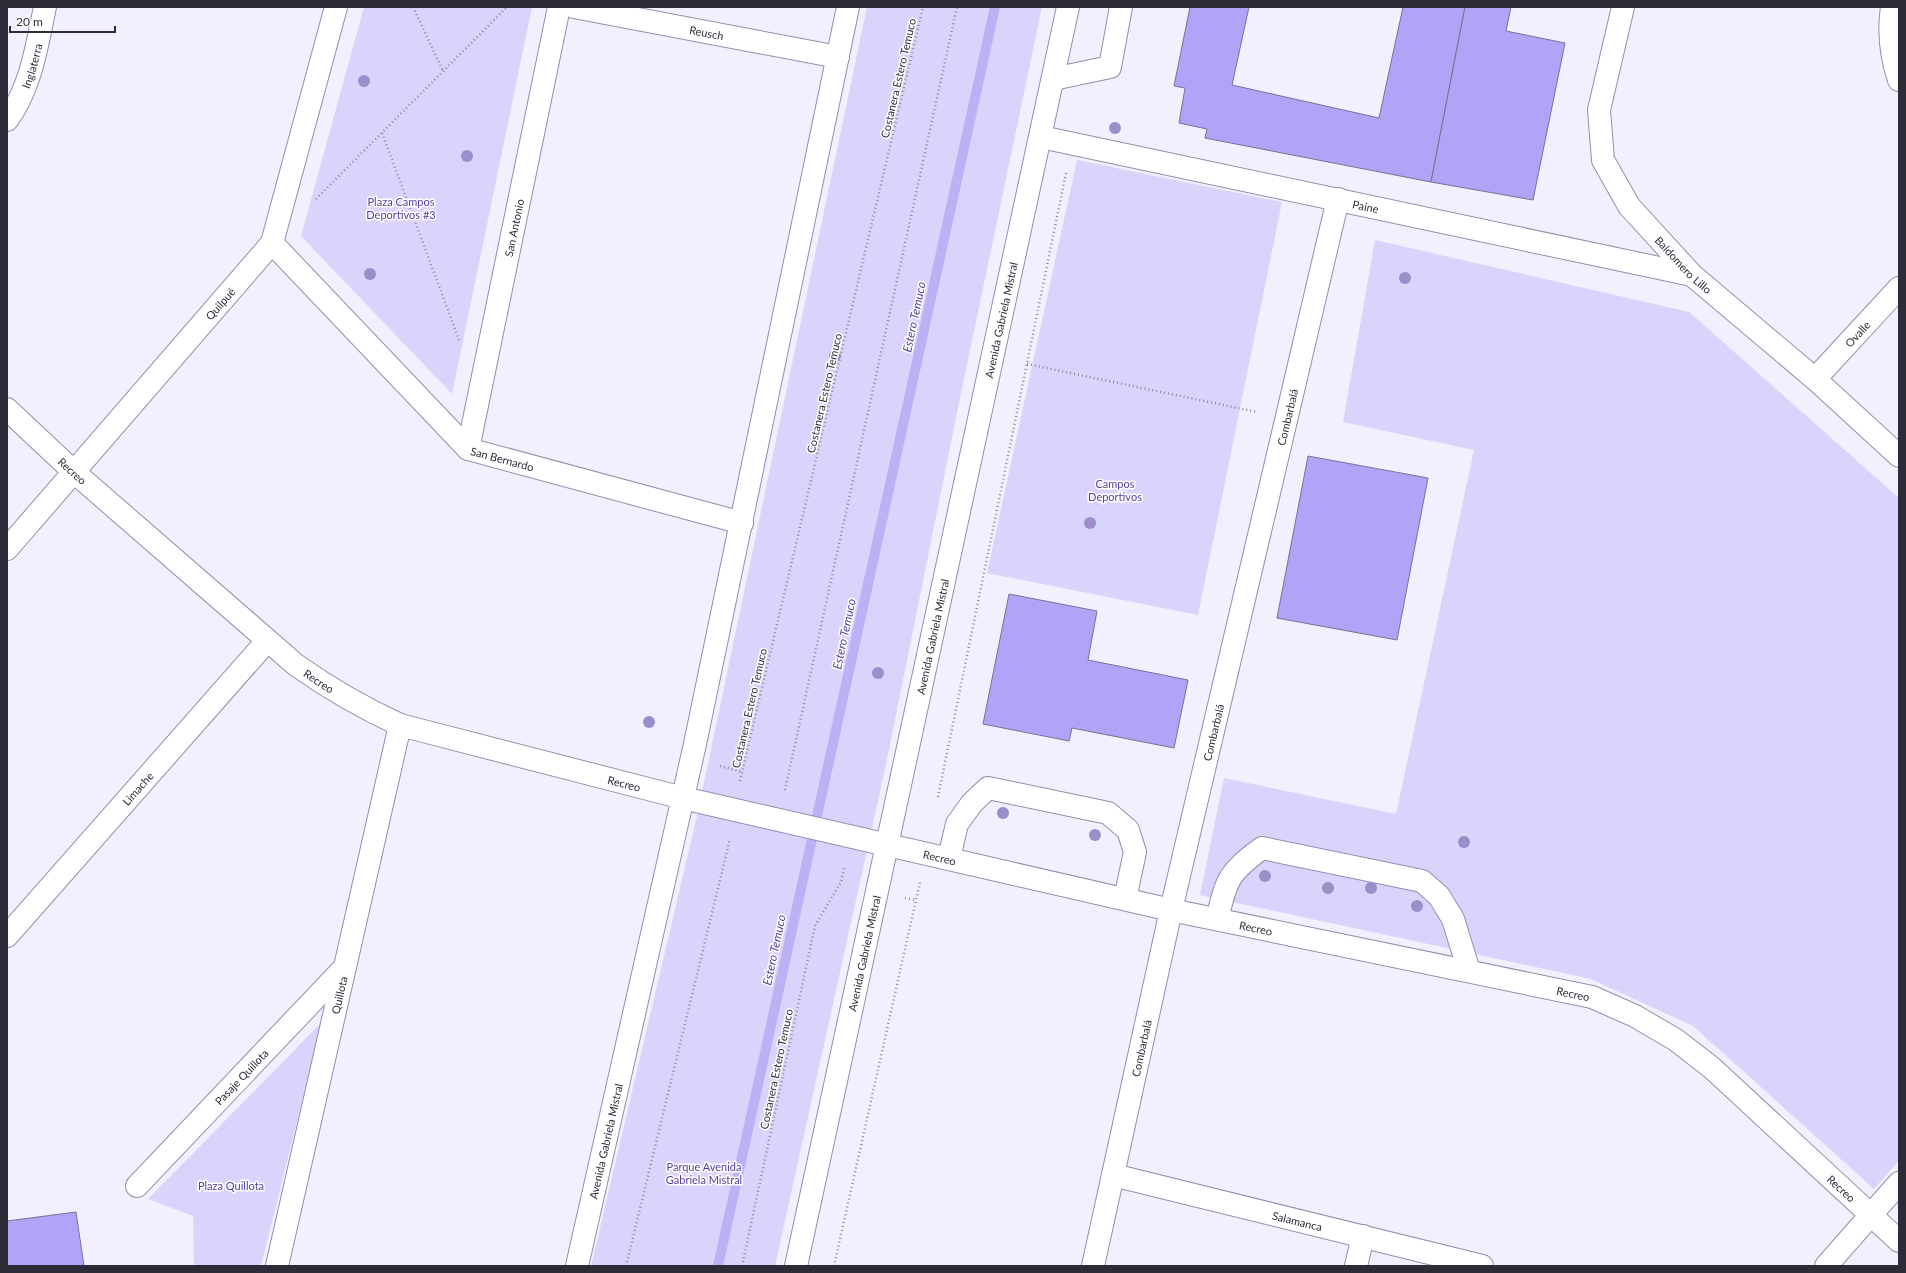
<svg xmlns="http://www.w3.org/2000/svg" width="1906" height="1273" font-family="Lato,sans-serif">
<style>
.green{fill:#d8d4fb}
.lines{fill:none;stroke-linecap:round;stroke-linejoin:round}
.stream{stroke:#bbb2f6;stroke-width:10}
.building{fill:#b0a3f8;stroke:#777393}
.minor-casing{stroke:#928eaf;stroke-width:24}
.major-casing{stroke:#928eaf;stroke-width:24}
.path{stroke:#8d8c9a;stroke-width:2.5;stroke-dasharray:1 3;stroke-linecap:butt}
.minor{stroke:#fff;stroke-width:22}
.major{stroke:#fff;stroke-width:22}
.tree{fill:#9b8eca}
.labels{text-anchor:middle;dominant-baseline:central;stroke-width:3;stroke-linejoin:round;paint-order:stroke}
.street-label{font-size:11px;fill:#2c2b38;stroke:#fff}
.park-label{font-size:11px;fill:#553e9f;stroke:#fff}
.water-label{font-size:12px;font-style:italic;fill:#563fa0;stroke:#fff}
</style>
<rect width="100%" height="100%" fill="#f1f0fe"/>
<!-- green -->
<g class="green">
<path d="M364,7H532L452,394L301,236Z"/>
<path d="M867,7H1042L960,398L885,769L775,1266H591L697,816Z"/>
<path d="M1077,160L1282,202L1198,615L987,573Z"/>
<path d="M1375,240L1689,312L1899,498V1160L1874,1189L1693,1026L1591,979L1200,895L1224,778L1396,814L1474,450L1343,422Z"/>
<path d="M322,1022L261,1266H194L193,1216L148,1199Z"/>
</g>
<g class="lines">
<!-- stream -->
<path class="stream" d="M718,1266L995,7"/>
</g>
<!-- building -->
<g class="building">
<path d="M1190,7H1249L1232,85L1379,118L1403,7H1465L1431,182L1205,138L1207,129L1179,123L1185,88L1174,86Z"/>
<path d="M1465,7H1511L1506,31L1565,43L1533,200L1431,182Z"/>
<path d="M1308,456L1428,478L1397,640L1277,618Z"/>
<path d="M1009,594L1097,611L1088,660L1188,680L1174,748L1072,728L1069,741L983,724Z"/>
<path d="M76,1212L84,1266H7V1221Z"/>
</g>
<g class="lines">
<!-- minor casing -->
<g class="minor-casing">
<g id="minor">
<path id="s1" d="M574,7L838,57"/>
<path id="s2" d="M1623,7L1599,110L1603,160L1629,206L1692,275L1815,379L1899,456"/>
<path d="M1892,7C1888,33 1891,56 1899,80"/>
<path d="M1053,79L1110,67L1121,7"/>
<path id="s3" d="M7,120C31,88 37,45 45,7"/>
<path id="s4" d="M1041,137L1692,275"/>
<path id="s5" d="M272,243L468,449L742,523"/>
<path id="s6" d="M1815,379L1899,288"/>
<path id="s7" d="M7,409L74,472L296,665C330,689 363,708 400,725L683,798L1171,910L1592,997L1635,1016L1676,1040L1712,1068L1899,1241"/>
<path id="s8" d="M468,449L559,7"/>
<path id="s9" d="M7,549L272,243L336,7"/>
<path d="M949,858L957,824L972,803L988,788L1108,813L1128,830L1135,852L1125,899"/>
<path d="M1217,919C1227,879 1228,873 1262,848L1422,881L1439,896L1453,919L1469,971"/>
<path id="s10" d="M7,936L267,641"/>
<path id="s11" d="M1113,1175L1482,1266"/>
<path id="s12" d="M137,1186L344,968"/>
<path id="s13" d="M277,1266L400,725"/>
<path id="s14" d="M1093,1266L1171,910L1338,199"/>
<path d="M1356,1266L1363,1236"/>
<path d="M1826,1266L1899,1183"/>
</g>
</g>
<!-- major casing -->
<g class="major-casing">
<g id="major">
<path id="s15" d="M577,1266L695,744L848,7"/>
<path id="s16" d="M796,1266L1068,7"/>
</g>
</g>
<!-- path -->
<g class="path">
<path d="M413,7L443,71"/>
<path d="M382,133L459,340"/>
<path d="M316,199L507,7"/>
<path d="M1027,364L1257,412"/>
<path d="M720,766L743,772"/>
<path d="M740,781L923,7"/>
<path d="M785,790L957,7"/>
<path d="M938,797L1066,173"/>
<path d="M905,898L916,900"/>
<path d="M626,1266L730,839"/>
<path d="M742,1266L815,926L841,882L845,866"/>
<path d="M834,1266L920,882"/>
</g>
<!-- minor -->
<use href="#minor" class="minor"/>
<!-- major -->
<use href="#major" class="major"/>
</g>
<!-- trees -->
<g class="tree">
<circle cx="364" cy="81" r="6"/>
<circle cx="1115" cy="128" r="6"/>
<circle cx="467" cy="156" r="6"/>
<circle cx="370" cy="274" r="6"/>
<circle cx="1405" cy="278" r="6"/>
<circle cx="835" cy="356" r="6"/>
<circle cx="1090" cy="523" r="6"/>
<circle cx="878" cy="673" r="6"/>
<circle cx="649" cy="722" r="6"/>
<circle cx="1003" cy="813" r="6"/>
<circle cx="1095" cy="835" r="6"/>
<circle cx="1464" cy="842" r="6"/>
<circle cx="1265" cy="876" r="6"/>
<circle cx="1328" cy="888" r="6"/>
<circle cx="1371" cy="888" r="6"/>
<circle cx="1417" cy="906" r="6"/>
</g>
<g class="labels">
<!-- street labels -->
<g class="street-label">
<text stroke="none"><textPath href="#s1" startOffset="135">Reusch</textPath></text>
<text stroke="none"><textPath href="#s3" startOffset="60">Inglaterra</textPath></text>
<text transform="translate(898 78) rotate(-77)">Costanera Estero Temuco</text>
<text stroke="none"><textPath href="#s4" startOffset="332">Paine</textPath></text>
<text stroke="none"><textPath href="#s8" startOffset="226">San Antonio</textPath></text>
<text stroke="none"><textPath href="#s2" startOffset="289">Baldomero Lillo</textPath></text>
<text stroke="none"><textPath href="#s9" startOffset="325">Quilpué</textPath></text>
<text stroke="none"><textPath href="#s16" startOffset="968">Avenida Gabriela Mistral</textPath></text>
<text stroke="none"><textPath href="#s6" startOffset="62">Ovalle</textPath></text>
<text transform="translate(824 393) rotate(-77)">Costanera Estero Temuco</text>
<text stroke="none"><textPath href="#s14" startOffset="871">Combarbalá</textPath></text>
<text stroke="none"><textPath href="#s5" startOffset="320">San Bernardo</textPath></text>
<text stroke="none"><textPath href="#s7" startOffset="90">Recreo</textPath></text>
<text stroke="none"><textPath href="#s16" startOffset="644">Avenida Gabriela Mistral</textPath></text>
<text stroke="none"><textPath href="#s7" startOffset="414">Recreo</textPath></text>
<text transform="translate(749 708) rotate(-77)">Costanera Estero Temuco</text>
<text stroke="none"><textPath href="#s14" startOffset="547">Combarbalá</textPath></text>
<text stroke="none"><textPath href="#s7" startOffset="738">Recreo</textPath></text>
<text stroke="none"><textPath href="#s10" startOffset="197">Limache</textPath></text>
<text stroke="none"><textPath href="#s7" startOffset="1062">Recreo</textPath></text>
<text stroke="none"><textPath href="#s7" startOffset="1386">Recreo</textPath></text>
<text stroke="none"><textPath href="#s16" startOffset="320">Avenida Gabriela Mistral</textPath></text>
<text stroke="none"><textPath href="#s7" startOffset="1710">Recreo</textPath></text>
<text stroke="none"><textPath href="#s13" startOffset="278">Quillota</textPath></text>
<text stroke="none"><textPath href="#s14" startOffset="223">Combarbalá</textPath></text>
<text transform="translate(776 1069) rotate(-78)">Costanera Estero Temuco</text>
<text stroke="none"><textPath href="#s12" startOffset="151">Pasaje Quillota</textPath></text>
<text stroke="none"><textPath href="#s15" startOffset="128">Avenida Gabriela Mistral</textPath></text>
<text stroke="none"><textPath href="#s7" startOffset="2046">Recreo</textPath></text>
<text stroke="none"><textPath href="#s11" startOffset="190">Salamanca</textPath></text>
</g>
<!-- park labels -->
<g class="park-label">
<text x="401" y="201">Plaza Campos<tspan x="401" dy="13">Deportivos #3</tspan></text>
<text x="1115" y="483">Campos<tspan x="1115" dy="13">Deportivos</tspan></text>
<text x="704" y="1166">Parque Avenida<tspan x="704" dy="13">Gabriela Mistral</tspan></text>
<text x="231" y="1185">Plaza Quillota</text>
</g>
<!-- water labels -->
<g class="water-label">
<text transform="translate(914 317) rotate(-78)">Estero Temuco</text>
<text transform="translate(844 634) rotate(-78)">Estero Temuco</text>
<text transform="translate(774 950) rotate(-78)">Estero Temuco</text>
</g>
</g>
<!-- border -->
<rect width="1906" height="1273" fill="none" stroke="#2c2b38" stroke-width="16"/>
<!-- scale -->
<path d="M10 26v6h105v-6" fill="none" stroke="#2c2b38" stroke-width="2"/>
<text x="16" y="26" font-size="12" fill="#2c2b38" stroke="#ffffff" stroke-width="3" paint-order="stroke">20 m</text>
</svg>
